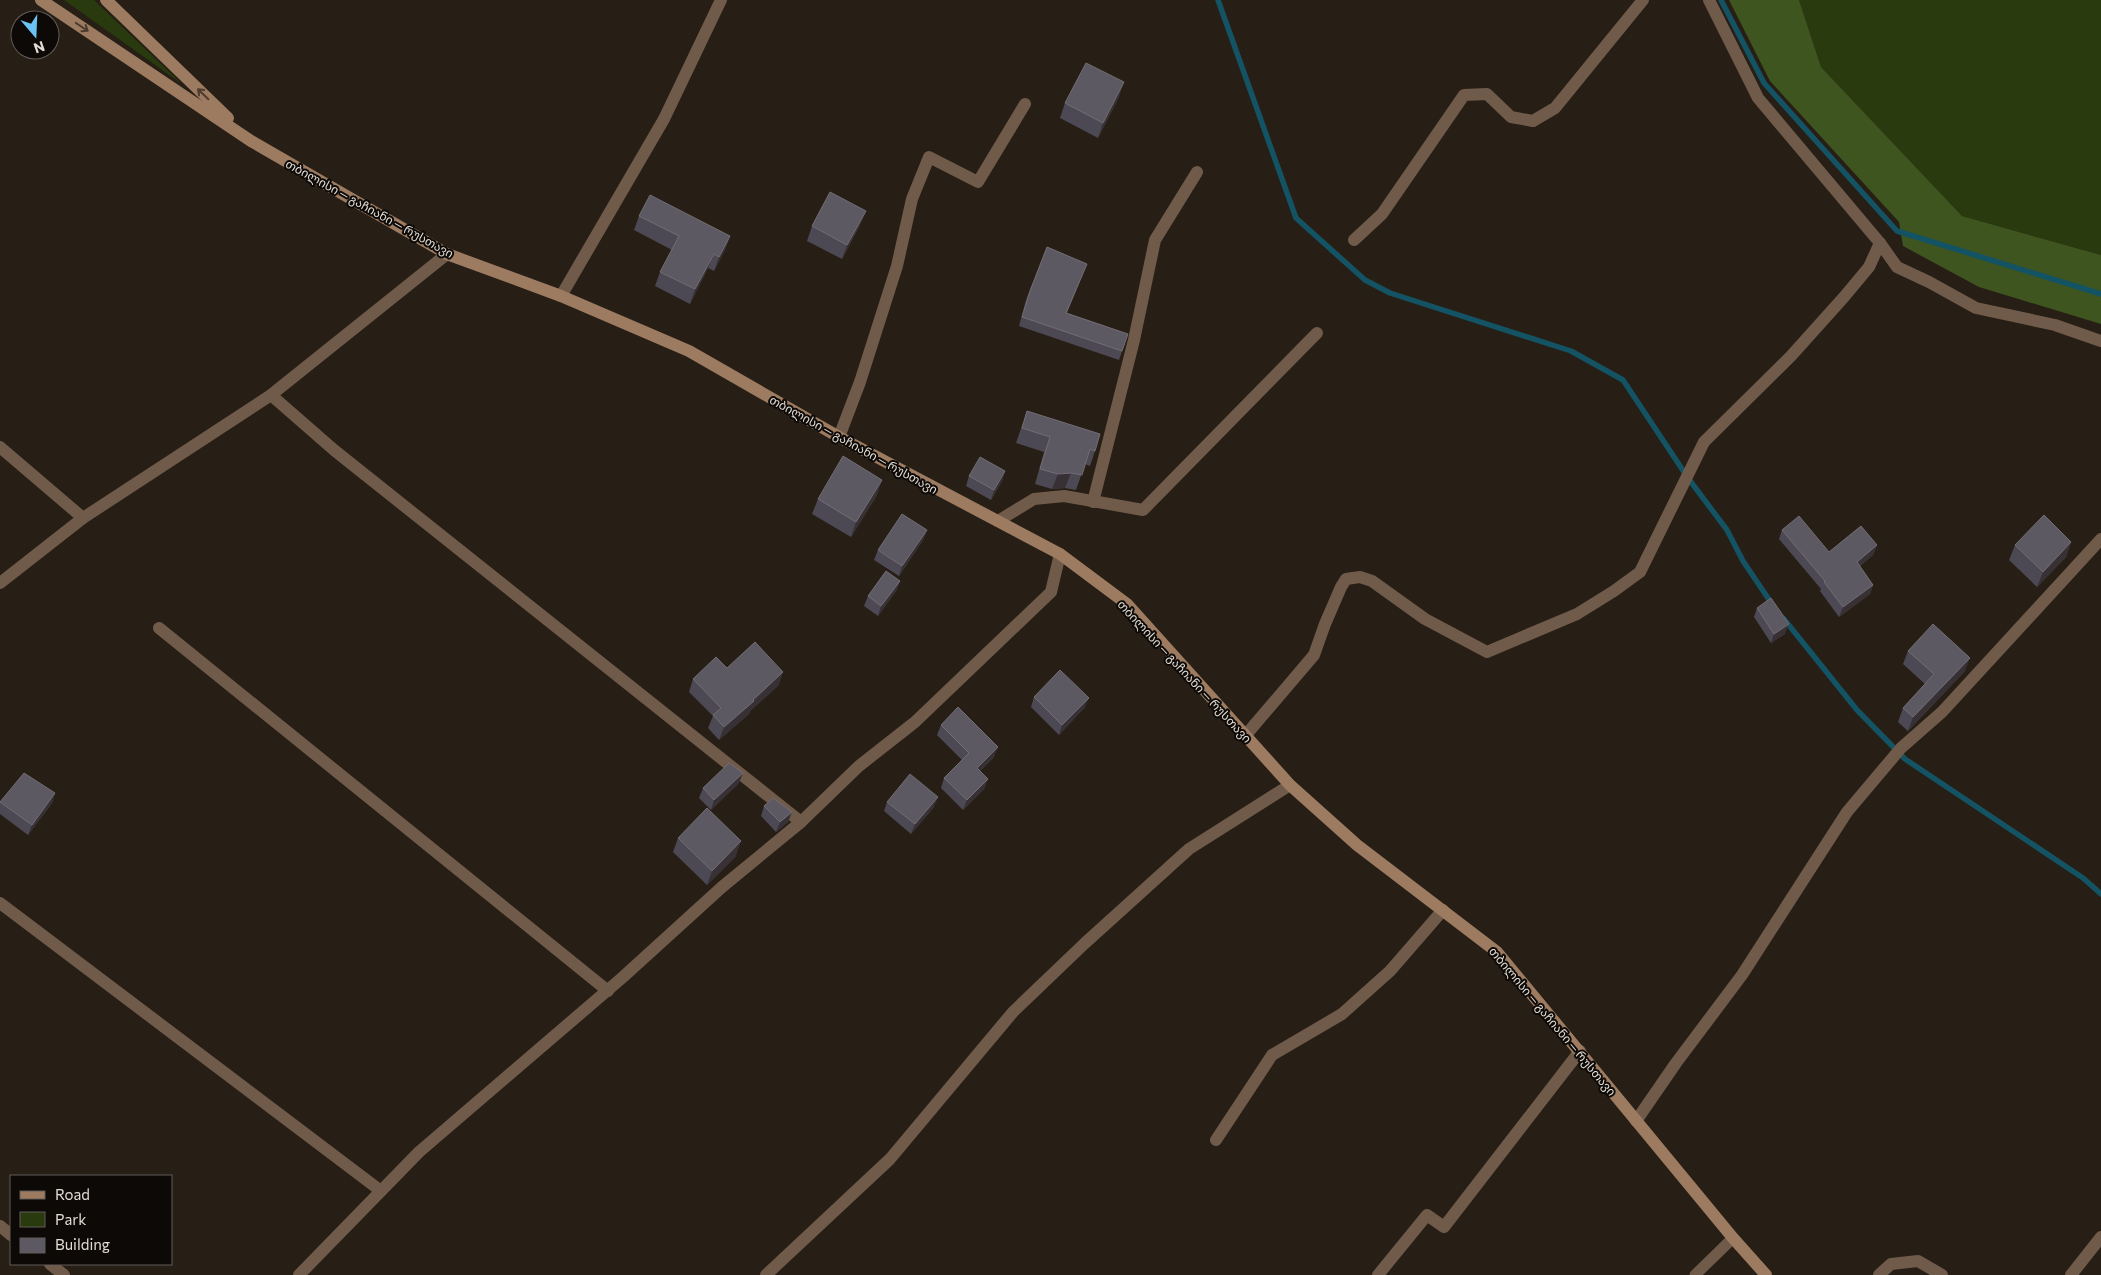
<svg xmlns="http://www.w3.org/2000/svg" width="2101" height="1275" font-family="Commissioner,'Noto Sans Georgian',sans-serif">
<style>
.green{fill:#283a0e}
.forest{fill:#3f5520}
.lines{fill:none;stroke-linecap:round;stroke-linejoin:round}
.stream{stroke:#135363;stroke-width:5.5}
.service{stroke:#705b4a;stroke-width:11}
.minor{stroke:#705b4a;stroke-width:12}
.secondary{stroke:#9d7b61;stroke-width:12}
.wall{fill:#4d4954}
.shaded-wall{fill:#373135}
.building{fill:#5d5962;stroke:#726d74}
.oneway{stroke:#4e3c2f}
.labels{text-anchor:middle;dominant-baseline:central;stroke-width:4;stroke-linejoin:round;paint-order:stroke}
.street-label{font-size:12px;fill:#e2dcd5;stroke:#0d0906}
</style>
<rect width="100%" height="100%" fill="#271e15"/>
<!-- green -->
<g class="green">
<path d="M64,0H94L182,84Z"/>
<path d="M1799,0H2101V255L1962,216L1821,67Z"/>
</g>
<!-- forest -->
<path class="forest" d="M1729,0H1799L1821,67L1962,216L2101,255V324L1979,287L1903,246L1899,222L1770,81Z"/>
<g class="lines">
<!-- stream -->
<g class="stream">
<path d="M1218,0L1296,218L1365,280L1390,293L1571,351L1623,380L1688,478L1727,530L1743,561L1772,604"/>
<path d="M1721,0L1764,83L1897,231L2101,294"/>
<path d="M1784,619L1857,710L1905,759L2083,878L2101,894"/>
</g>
<!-- service -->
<path class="service" d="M1695,1275L1733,1238"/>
<!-- minor -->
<g class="minor">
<path d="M1709,0L1758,98L1880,243L1897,267L1929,282L1976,308L2055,325L2101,341"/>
<path d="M1354,240L1382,214L1464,95L1487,94L1511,117L1533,121L1555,108L1643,0"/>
<path d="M447,254L271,395L334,450L801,822"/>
<path d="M561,296L664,119L721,0"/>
<path d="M839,437L860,382L897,266L912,199L929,157L978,182L1025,104"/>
<path d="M0,447L83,518"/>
<path d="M1093,502L1134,340L1155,240L1197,172"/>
<path d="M998,521L1034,499L1064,496L1143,510L1317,333"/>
<path d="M0,583L83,518L271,395"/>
<path d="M159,628L608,991"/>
<path d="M1245,736L1314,655L1325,624L1341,587L1346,579L1360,577L1372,581L1425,619L1487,652L1577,614L1614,591L1640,572L1704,442L1791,356L1844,297L1869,267L1880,243"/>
<path d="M0,903L381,1191"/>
<path d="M1636,1121L1676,1063L1742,975L1847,812L1901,748L1942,712L2101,539"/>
<path d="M1216,1140L1272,1055L1342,1014L1390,971L1443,910"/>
<path d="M0,1226L11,1235"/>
<path d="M50,1264L64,1275"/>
<path d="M299,1275L419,1152L623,977L722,887L801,822L859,766L915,722L1051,592L1060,554"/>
<path d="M766,1275L890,1159L1013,1012L1084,944L1189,849L1290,785"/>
<path d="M1378,1275L1427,1215L1444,1227L1580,1051"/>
<path d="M1879,1275L1891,1264L1918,1261L1942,1275"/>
<path d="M2071,1275L2101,1237"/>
</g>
<!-- secondary -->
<g class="secondary">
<path d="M41,0L251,141L447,254L561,296L689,351L839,437L1060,554L1127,604L1290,785L1357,845L1497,952L1733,1238L1766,1275"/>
<path d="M106,0L228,118"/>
</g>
</g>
<!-- wall -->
<g class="wall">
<path d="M1119,97L1098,138L1060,118L1065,103Z"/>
<path d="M639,216L730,236L725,250L714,271L708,268L690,304L655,286L660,272L672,250L634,230Z"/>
<path d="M860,225L842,259L807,241L812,226Z"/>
<path d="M1047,247L1087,264L1067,313L1128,334L1119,360L1019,326L1026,300Z"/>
<path d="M1027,411L1095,451L1090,466L1085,464L1076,490L1065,488L1052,489L1035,484L1044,452L1016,443Z"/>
<path d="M1005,471L1002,481L991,500L966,486L969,476Z"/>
<path d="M877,495L851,537L812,514L818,499Z"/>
<path d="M927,530L923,540L899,576L874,560L878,550Z"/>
<path d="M1782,530L1829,552L1877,545L1873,555L1860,566L1873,585L1870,594L1839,617L1820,591L1821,589L1779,539Z"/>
<path d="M2071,542L2066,557L2037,587L2009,560L2015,545Z"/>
<path d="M900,581L896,591L878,616L864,606L868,596Z"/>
<path d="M1757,608L1785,634L1771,643L1754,617Z"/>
<path d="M1908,651L1965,671L1908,731L1898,722L1903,708L1925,684L1903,664Z"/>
<path d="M727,668L779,685L750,711L749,714L719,740L708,728L713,716L689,692L693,679Z"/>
<path d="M1034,697L1085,707L1059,735L1031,707Z"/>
<path d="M941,725L994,757L980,771L988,779L984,789L963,810L941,788L944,778L962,760L937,735Z"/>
<path d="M739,783L711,810L699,798L703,788Z"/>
<path d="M55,793L52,803L28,835L0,814V802Z"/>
<path d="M887,802L934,807L911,834L884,811Z"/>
<path d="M764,806L792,812L788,822L776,832L761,816Z"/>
<path d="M678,838L736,856L707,885L673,852Z"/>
</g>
<!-- shaded-wall -->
<g class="shaded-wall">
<path d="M1124,82L1119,97L1098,138L1103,123Z"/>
<path d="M866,211L860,225L842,259L847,245Z"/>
<path d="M730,236L725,250L714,271L719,257Z"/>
<path d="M714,254L708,268L690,304L695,289Z"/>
<path d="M1005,471L1002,481L991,500L994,490Z"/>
<path d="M1071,473L1065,488L1052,489L1058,474Z"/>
<path d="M882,480L877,495L851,537L856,522Z"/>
<path d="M927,530L923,540L899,576L902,566Z"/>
<path d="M2071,542L2066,557L2037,587L2043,572Z"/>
<path d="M1877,545L1873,555L1853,571L1857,562Z"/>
<path d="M900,581L896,591L878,616L881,606Z"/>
<path d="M1873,585L1870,594L1839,617L1843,607Z"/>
<path d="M1789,624L1785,634L1771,643L1774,634Z"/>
<path d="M1970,658L1965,671L1908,731L1913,717Z"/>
<path d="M783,672L779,685L750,711L749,714L719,740L724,727Z"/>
<path d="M1089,698L1085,707L1059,735L1062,725Z"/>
<path d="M998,747L994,757L973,778L977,768Z"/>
<path d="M743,773L739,783L711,810L714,800Z"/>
<path d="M988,779L984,789L963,810L967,800Z"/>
<path d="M55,793L52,803L28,835L32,825Z"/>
<path d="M938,797L934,807L911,834L915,824Z"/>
<path d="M792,812L788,822L776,832L780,822Z"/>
<path d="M741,841L736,856L707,885L712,871Z"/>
</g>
<!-- building -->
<g class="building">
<path d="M1086,63L1124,82L1103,123L1065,103Z"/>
<path d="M830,192L866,211L847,245L812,226Z"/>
<path d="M650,195L730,236L719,257L714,254L695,289L660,272L679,236L639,216Z"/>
<path d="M1047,247L1087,264L1066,313L1128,334L1122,351L1022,317L1030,291Z"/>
<path d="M1027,411L1100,434L1095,451L1090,449L1082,475L1071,473L1058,474L1040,469L1050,437L1022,428Z"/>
<path d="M843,456L882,480L856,522L818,499Z"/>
<path d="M980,457L1005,471L994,490L969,476Z"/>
<path d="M902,514L927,530L902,566L878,550Z"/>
<path d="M2044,515L2071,542L2043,572L2015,545Z"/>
<path d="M1799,516L1829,552L1861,526L1877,545L1857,562L1873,585L1843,607L1824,582L1825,581L1782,530Z"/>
<path d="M886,571L900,581L881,606L868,596Z"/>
<path d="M1771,598L1789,624L1774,634L1757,608Z"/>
<path d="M1933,624L1970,658L1913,717L1903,708L1934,674L1908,651Z"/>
<path d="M755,642L783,672L753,700L754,701L724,727L713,715L721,708L693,679L716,657L727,668Z"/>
<path d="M1060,670L1089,698L1062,725L1034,697Z"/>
<path d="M958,707L998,747L977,768L988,779L967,800L944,778L969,753L941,725Z"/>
<path d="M729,763L743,773L714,800L703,788Z"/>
<path d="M24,773L55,793L32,825L0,802Z"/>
<path d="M910,774L938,797L915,824L887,802Z"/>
<path d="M773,798L792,812L780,822L764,806Z"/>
<path d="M707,808L741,841L712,871L678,838Z"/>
</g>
<!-- one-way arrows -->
<defs><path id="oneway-shaft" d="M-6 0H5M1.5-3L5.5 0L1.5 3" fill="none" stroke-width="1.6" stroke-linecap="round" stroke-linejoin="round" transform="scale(1.25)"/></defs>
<g class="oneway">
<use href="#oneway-shaft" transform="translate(82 27) rotate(34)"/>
<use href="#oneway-shaft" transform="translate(203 94) rotate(-136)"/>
</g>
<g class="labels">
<!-- street labels -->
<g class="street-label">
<text transform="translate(370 208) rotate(29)">თბილისი — გაჩიანი — რუსთავი</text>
<text transform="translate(854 444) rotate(29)">თბილისი — გაჩიანი — რუსთავი</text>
<text transform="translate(1185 671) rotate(47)">თბილისი — გაჩიანი — რუსთავი</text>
<text transform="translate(1553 1021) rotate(50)">თბილისი — გაჩიანი — რუსთავი</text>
</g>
</g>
<!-- legend -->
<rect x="10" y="1175" width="162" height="90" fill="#0d0906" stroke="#625d59"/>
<rect x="20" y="1191" width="25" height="8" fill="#9d7b61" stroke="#625d59"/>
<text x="55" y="1200" font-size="15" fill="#e2dcd5">Road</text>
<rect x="20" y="1212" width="25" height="15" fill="#283a0e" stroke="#625d59"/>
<text x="55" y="1225" font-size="15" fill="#e2dcd5">Park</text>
<rect x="20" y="1238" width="25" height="15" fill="#5d5962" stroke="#625d59"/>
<text x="55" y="1250" font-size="15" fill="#e2dcd5">Building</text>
<!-- north arrow -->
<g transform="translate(35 35) rotate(161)"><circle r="24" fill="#0d0906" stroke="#625d59"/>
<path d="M0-4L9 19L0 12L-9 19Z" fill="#6ac3f2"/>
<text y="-8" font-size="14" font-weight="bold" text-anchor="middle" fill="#e2dcd5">N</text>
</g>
</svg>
